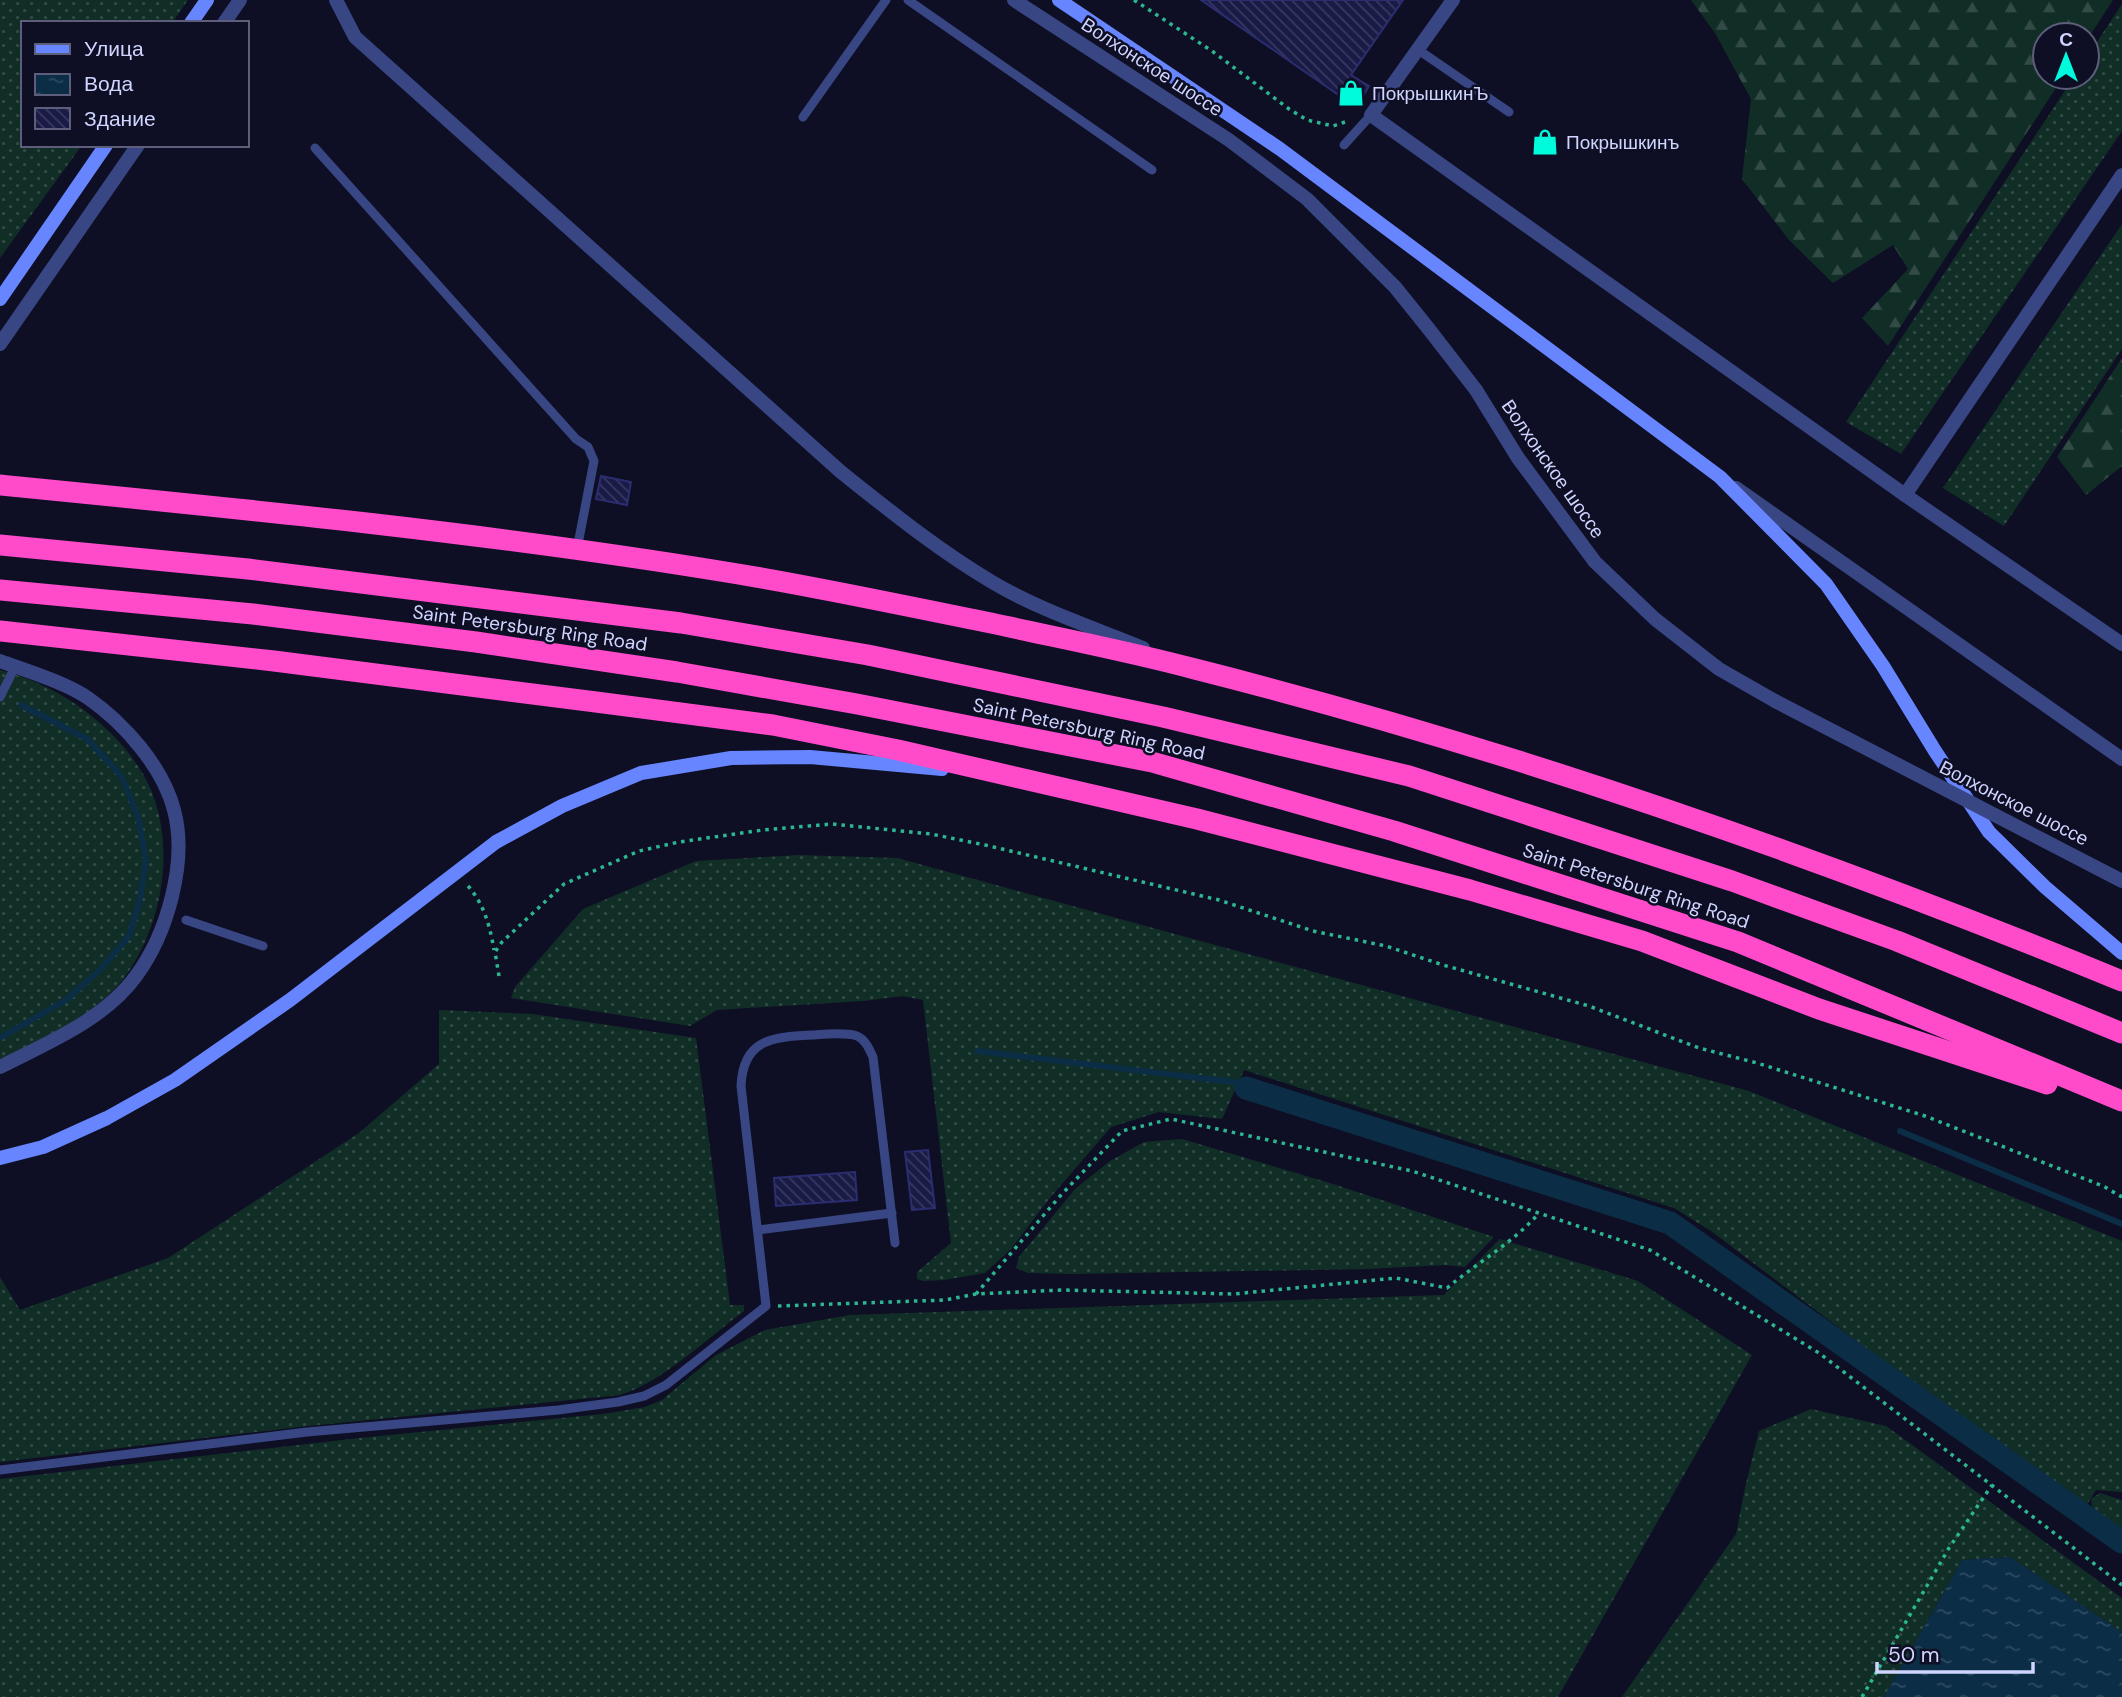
<svg xmlns="http://www.w3.org/2000/svg" width="2122" height="1697" font-family="'DM Sans',sans-serif">
<style>
.grass{fill:url(#grass-dots)}
.forest{fill:url(#forest-firs)}
.water{fill:url(#water-ripples)}
.lines{fill:none;stroke-linecap:round;stroke-linejoin:round}
.stream{stroke:#0b2e46;stroke-width:6}
.canal{stroke:#0b2e46;stroke-width:23}
.building{fill:url(#building-back-hatch);stroke:#2b2d71;stroke-width:2}
.path{stroke:#2cb790;stroke-width:3.5;stroke-dasharray:3.5 5;stroke-linecap:butt}
.lane{stroke:#384684;stroke-width:9}
.street{stroke:#384684;stroke-width:14}
.secondary{stroke:#6785ff;stroke-width:14}
.highway{stroke:#ff4bca;stroke-width:21}
.street-bridge{stroke:#384684;stroke-width:14}
.labels{text-anchor:middle;dominant-baseline:central;stroke-width:5;stroke-linejoin:round;paint-order:stroke}
.street-label{font-size:19px;fill:#d0d5ff;stroke:#0e0f24}
.poi-label{font-size:19px;fill:#d0d5ff;stroke:#0e0f24;text-anchor:start}
</style>
<defs>
<pattern id="grass-dots" width="8" height="8" patternUnits="userSpaceOnUse" patternTransform="scale(1.75)"><rect width="8" height="8" fill="#112e26"/><path d="M2 2h.1M6 6h.1" fill="none" stroke="#334b47" stroke-width="1.8" stroke-linecap="round"/></pattern>
<pattern id="forest-firs" width="22" height="20" patternUnits="userSpaceOnUse" patternTransform="scale(1.75)"><rect width="22" height="20" fill="#112e26"/><path d="M5 1l3.5 6h-7zM16 11l3.5 6h-7z" fill="#334b47"/></pattern>
<pattern id="water-ripples" width="26" height="14" patternUnits="userSpaceOnUse" patternTransform="scale(1.75)"><rect width="26" height="14" fill="#0b2e46"/><path d="M2 4q2-2 4 0t4 0M15 11q2-2 4 0t4 0" fill="none" stroke="#2e4b62"/></pattern>
<pattern id="building-back-hatch" width="6" height="6" patternUnits="userSpaceOnUse" patternTransform="scale(1.75)"><rect width="6" height="6" fill="#191a45"/><path d="M-1 5l2 2M0 0l6 6M5-1l2 2" fill="none" stroke="#393a61"/></pattern>
</defs>
<rect width="100%" height="100%" fill="#0e0f24"/>
<!-- grass -->
<g class="grass">
<path d="M0,0H188L172,23H23V145H82L0,258Z"/>
<path d="M2122,4V131L1901,454L1846,422L2074,77H2087V57Z"/>
<path d="M2122,224V349L2004,526L1943,488Z"/>
<path d="M0,670C56,684 113,723 143,774C177,832 166,916 129,971C100,1014 45,1038 0,1061Z"/>
<path d="M799,855L897,858L1749,1091L2122,1241V1492L2096,1490L2086,1506L1904,1377L1711,1231L1674,1208L1244,1070L1222,1119L1159,1112L1111,1127L1049,1199L1011,1249L985,1273L944,1280L923,1281L917,1279V1272L951,1243L923,1000L902,996L864,1001L717,1010L690,1026L511,998L515,987L583,909L696,861Z"/>
<path d="M439,1010L532,1014L696,1038L730,1305H744V1311C709,1337 661,1383 620,1395L308,1426L0,1462V1277L20,1310L168,1258L359,1133L439,1064Z"/>
<path d="M1182,1139L1333,1184L1494,1237L1465,1267L1445,1265L1367,1269L1072,1274L1028,1273L1016,1268L1019,1257L1075,1189L1110,1161L1144,1142Z"/>
<path d="M1500,1239L1638,1281L1752,1355L1558,1697H0V1479L369,1437L603,1414L645,1407L662,1400L716,1355L765,1330L850,1315L1444,1295Z"/>
<path d="M1811,1409L1886,1426L2122,1598V1632L2010,1557L1962,1560L1884,1697H1622L1736,1534L1745,1488L1759,1431Z"/>
<path d="M2100,1493L2122,1500V1530L2093,1511L2091,1499Z"/>
</g>
<!-- forest -->
<g class="forest">
<path d="M1691,0H2113L2087,40V35H2045V77H2063L1888,346L1862,318L1908,269L1893,245L1833,283L1789,240L1742,179L1751,99L1715,33Z"/>
<path d="M2122,358V466L2086,495L2057,457Z"/>
</g>
<!-- water -->
<path class="water" d="M2010,1557L2122,1632V1697H1884L1962,1560Z"/>
<g class="lines">
<!-- stream -->
<g class="stream">
<path d="M0,1038L66,1000L100,970L129,936L139,904L146,860L138,817L122,777L87,739L21,705"/>
<path d="M977,1051L1233,1082L1246,1088"/>
<path d="M1900,1131L2122,1224"/>
</g>
<!-- canal -->
<path class="canal" d="M1246,1088L1670,1223L2122,1542"/>
</g>
<!-- building -->
<g class="building">
<path d="M1201,0H1403L1351,75L1369,86L1356,107Z"/>
<path d="M601,476L631,482L627,505L596,499Z"/>
<path d="M928,1150L935,1208L912,1210L905,1152Z"/>
<path d="M855,1172L857,1200L776,1206L774,1178Z"/>
</g>
<g class="lines">
<!-- path -->
<g class="path">
<path d="M1134,0L1212,51L1289,109L1307,120L1333,126L1345,122"/>
<path d="M468,886C484,904 490,926 494,950"/>
<path d="M499,976L495,952L502,942L564,884L639,851L679,842L763,830L832,824L931,834L985,845L1219,900L1313,931L1386,946L1443,965L1589,1006L1699,1048L1757,1063L1925,1116L2103,1186L2122,1197"/>
<path d="M976,1294L1061,1195L1122,1131L1171,1119L1412,1171L1650,1250L1819,1353L2122,1585"/>
<path d="M778,1306L945,1300L976,1294L1061,1290L1234,1294L1396,1278L1447,1288C1477,1263 1514,1242 1539,1213"/>
<path d="M1862,1697L1949,1548L1992,1485"/>
</g>
<!-- lane -->
<g class="lane">
<path d="M908,0L1152,170"/>
<path d="M1417,49L1509,112"/>
<path d="M803,117L886,0"/>
<path d="M1344,145L1371,115"/>
<path d="M315,148L576,439L588,447L594,461L579,539"/>
<path d="M0,697L12,673"/>
<path d="M186,920L263,946"/>
<path d="M758,1230L892,1213"/>
<path d="M0,1470L307,1432L558,1410L618,1402L644,1396L666,1385L766,1306L741,1086C743,1038 774,1037 813,1035C826,1034 845,1032 857,1036C866,1040 869,1049 873,1057L895,1243"/>
</g>
<!-- street -->
<g class="street">
<path d="M336,0L355,37L841,472C890,511 938,550 992,582C1039,610 1092,627 1143,648"/>
<path d="M1014,0L1229,140L1307,199L1395,287L1428,328L1476,390L1518,458L1595,562L1655,619L1719,669L1775,701"/>
<path d="M1453,0L1371,115L1905,495L2122,644"/>
<path d="M224,23L240,0"/>
<path d="M0,344L138,145"/>
<path d="M1736,488L2122,759"/>
<path d="M1905,495L2122,175"/>
<path d="M0,661C27,671 64,682 88,698C124,723 163,767 174,810C188,862 167,934 136,976C104,1020 47,1043 0,1067"/>
</g>
<!-- secondary -->
<g class="secondary">
<path d="M1059,0L1280,149L1720,477L1826,584L1883,666L1935,751L1989,832L2045,887L2122,953"/>
<path d="M191,23L207,0"/>
<path d="M0,299L106,145"/>
<path d="M0,1158L43,1147L107,1118L175,1080L290,1000L496,842L562,806L641,773L731,758L810,757L942,769"/>
</g>
<!-- highway -->
<g class="highway">
<path d="M0,485C244,509 490,533 732,573C819,587 905,606 991,623C1059,638 1128,651 1195,669C1512,749 1820,857 2122,981"/>
<path d="M0,545L248,569L681,623L868,655L1163,717L1409,776L1732,881L1897,941L2122,1033"/>
<path d="M0,590L253,614L476,642L677,672L857,704L1152,762L1394,831L1738,942L2122,1101"/>
<path d="M0,631L274,661L596,702L773,725L898,750L1197,819L1470,890L1642,941L1819,1009L2047,1084"/>
</g>
<!-- street-bridge -->
<path class="street-bridge" d="M1775,701L2122,881"/>
</g>
<!-- icons -->
<defs>
<g id="shop-bare" transform="scale(2.1)"><path d="M-5-2.5h2.3a2.7 3.5 0 0 1 5.4 0H5L5.5 6h-11ZM-1.5-2.5h3a1.5 2.3 0 0 0-3 0Z" fill="#00fbdc" stroke="#0e0f24" stroke-width="2.5" paint-order="stroke"/></g>
</defs>
<g fill-rule="evenodd">
<use href="#shop-bare" x="1351" y="93"/>
<use href="#shop-bare" x="1545" y="142"/>
</g>
<g class="labels">
<!-- street labels -->
<g class="street-label">
<text transform="translate(1152 67) rotate(33)">Волхонское шоссе</text>
<text transform="translate(1553 469) rotate(55)">Волхонское шоссе</text>
<text transform="translate(530 628) rotate(8)">Saint Petersburg Ring Road</text>
<text transform="translate(1089 729) rotate(12)">Saint Petersburg Ring Road</text>
<text transform="translate(2014 803) rotate(27)">Волхонское шоссе</text>
<text transform="translate(1636 886) rotate(18)">Saint Petersburg Ring Road</text>
</g>
<!-- poi labels -->
<g class="poi-label">
<text x="1372" y="93">ПокрышкинЪ</text>
<text x="1566" y="142">Покрышкинъ</text>
</g>
</g>
<!-- legend -->
<rect x="21" y="21" width="228" height="126" fill="#0e0f24" stroke="#5c5e7c" stroke-width="2"/>
<rect x="35" y="44" width="35" height="10" fill="#6785ff" stroke="#5c5e7c" stroke-width="2"/>
<text x="84" y="56" font-size="21" fill="#d0d5ff">Улица</text>
<rect x="35" y="74" width="35" height="21" fill="url(#water-ripples)" stroke="#5c5e7c" stroke-width="2"/>
<text x="84" y="91" font-size="21" fill="#d0d5ff">Вода</text>
<rect x="35" y="108" width="35" height="21" fill="url(#building-back-hatch)" stroke="#5c5e7c" stroke-width="2"/>
<text x="84" y="126" font-size="21" fill="#d0d5ff">Здание</text>
<!-- north arrow -->
<g transform="translate(2066 56)"><circle r="33" fill="#0e0f24" stroke="#5c5e7c" stroke-width="2"/>
<path d="M0-5L12 26L0 18L-12 26Z" fill="#00fbdc"/>
<text y="-10" font-size="19" font-weight="bold" text-anchor="middle" fill="#d0d5ff">С</text>
</g>
<!-- scale -->
<path d="M1877 1662v10h156v-10" fill="none" stroke="#d0d5ff" stroke-width="3.5"/>
<text x="1888" y="1662" font-size="21" fill="#d0d5ff" stroke="#0e0f24" stroke-width="5" paint-order="stroke">50 m</text>
</svg>
